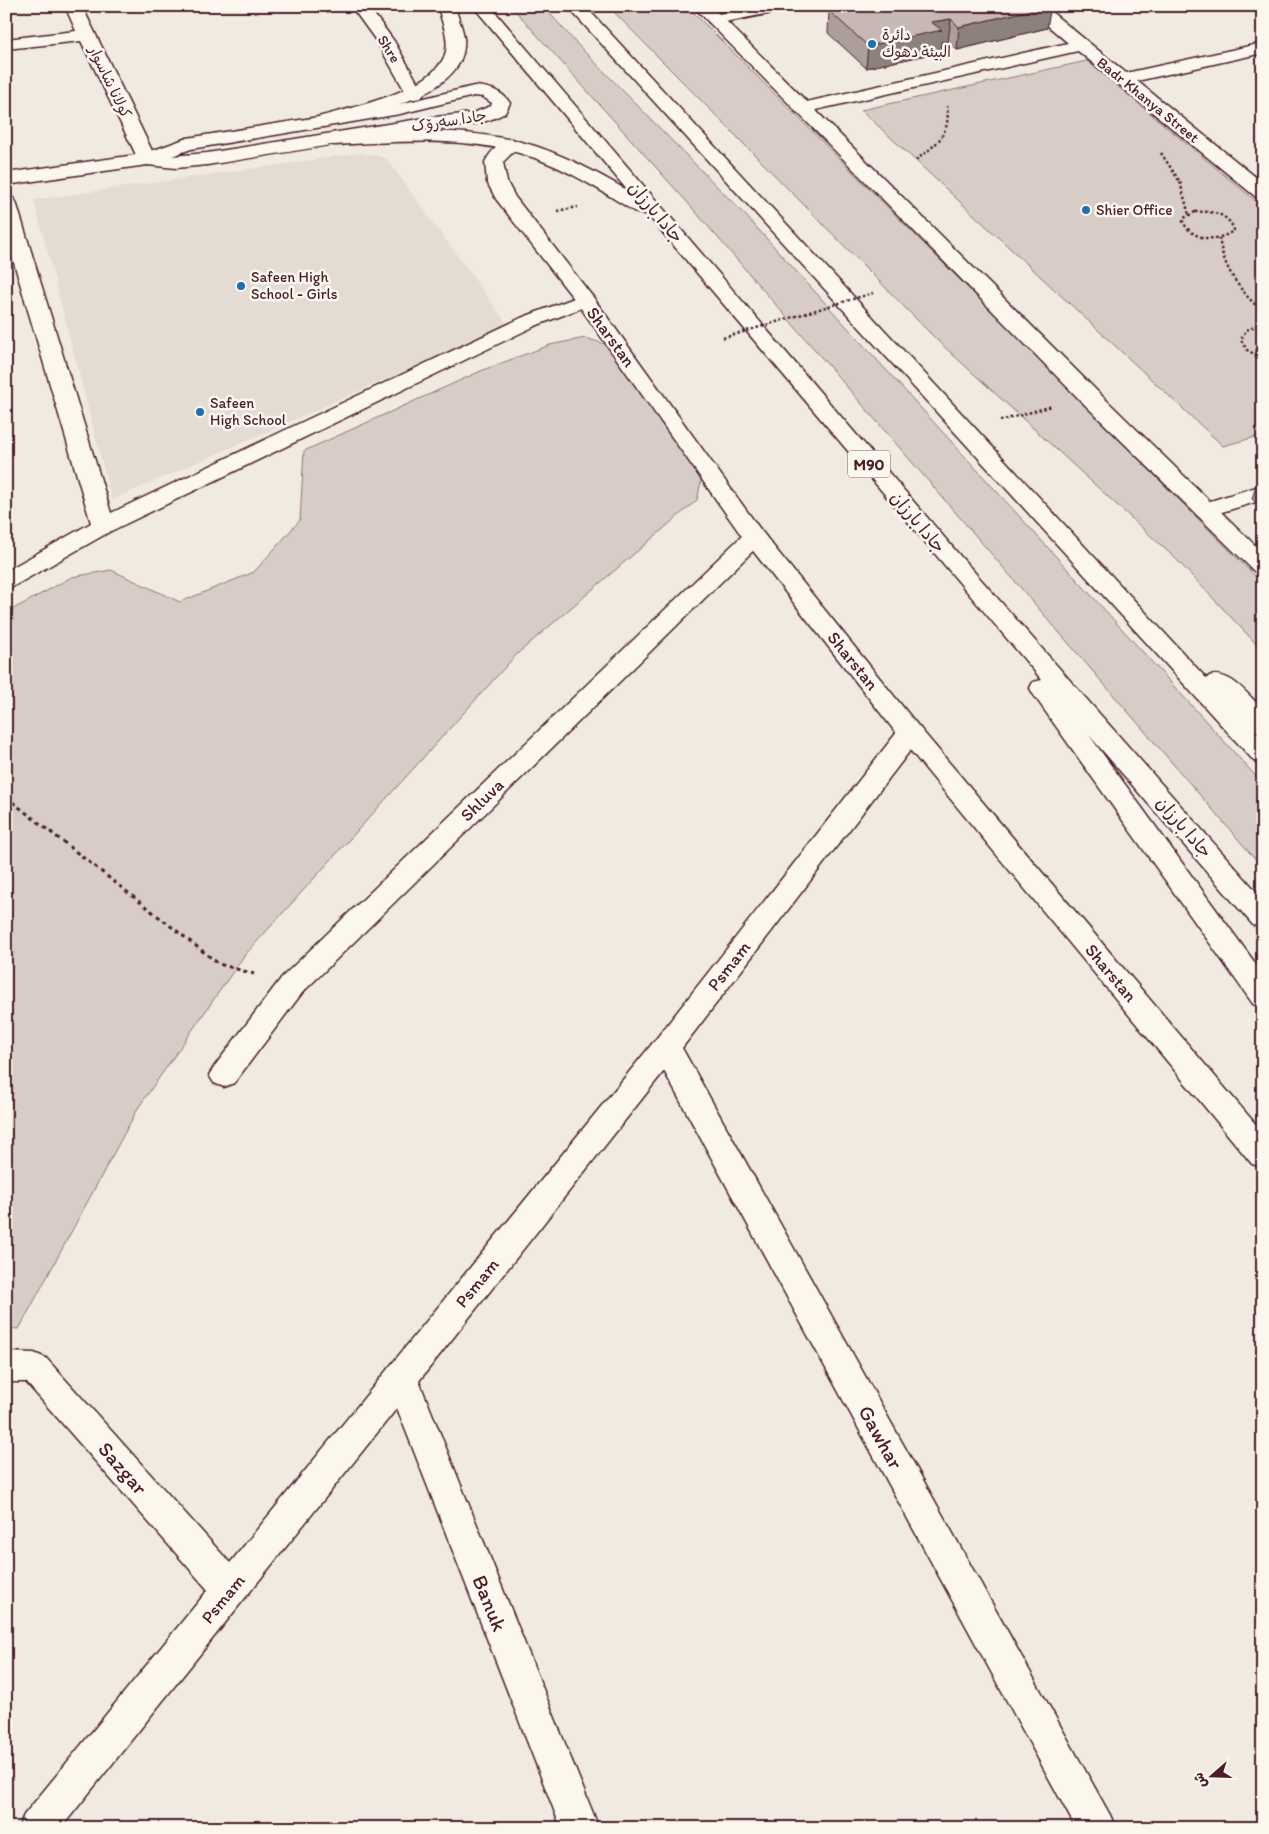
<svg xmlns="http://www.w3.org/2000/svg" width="1269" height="1834" font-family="Itim,'Playpen Sans Arabic',sans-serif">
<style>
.built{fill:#e4dbd2}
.green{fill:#d8ccc6;stroke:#917678}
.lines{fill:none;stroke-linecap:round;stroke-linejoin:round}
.lane-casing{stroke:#4a1f2b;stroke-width:4}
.street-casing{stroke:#4a1f2b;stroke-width:3}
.secondary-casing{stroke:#4a1f2b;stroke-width:3}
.highway-casing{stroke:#4a1f2b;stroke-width:3}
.path-far1{stroke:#4a1f2b;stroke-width:2.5;stroke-dasharray:2.5 2.5;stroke-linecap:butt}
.path{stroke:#4a1f2b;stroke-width:3;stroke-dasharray:4 4;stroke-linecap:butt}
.lane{fill:#fbf7ec;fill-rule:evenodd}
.street{fill:#fbf7ec;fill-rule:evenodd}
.secondary{fill:#fbf7ec;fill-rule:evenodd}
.highway{fill:#fbf7ec;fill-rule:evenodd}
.path-bridge{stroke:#4a1f2b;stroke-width:2.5;stroke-dasharray:2.5 2.5;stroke-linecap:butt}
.wall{fill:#ac9e9a;stroke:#4a1f2b}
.shaded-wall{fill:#8c817d;stroke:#4a1f2b}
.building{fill:#c8b8b3;stroke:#4a1f2b}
.poi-dot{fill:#1f6fb2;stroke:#fbf7ec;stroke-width:2}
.labels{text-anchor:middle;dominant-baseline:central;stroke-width:5;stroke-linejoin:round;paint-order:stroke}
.far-poi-label{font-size:15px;fill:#4a1f2b;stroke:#fbf7ec;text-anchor:start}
.far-street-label{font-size:15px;fill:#4a1f2b;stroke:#fbf7ec}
.shield{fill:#fbf7ec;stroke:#7f6065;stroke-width:1}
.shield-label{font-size:16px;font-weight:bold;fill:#4a1f2b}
.street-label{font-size:18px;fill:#4a1f2b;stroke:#fbf7ec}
.near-street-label{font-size:21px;fill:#4a1f2b;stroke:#fbf7ec}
</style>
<rect width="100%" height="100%" fill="#f0eae0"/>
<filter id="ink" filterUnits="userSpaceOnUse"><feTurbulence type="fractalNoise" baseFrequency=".02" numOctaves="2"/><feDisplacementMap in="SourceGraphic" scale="10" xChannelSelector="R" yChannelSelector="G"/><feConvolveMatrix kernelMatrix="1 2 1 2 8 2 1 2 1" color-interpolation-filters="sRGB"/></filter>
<g filter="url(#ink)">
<!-- built -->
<path class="built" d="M361,153L386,158L508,325L112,500L34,200Z"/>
<!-- green -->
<g class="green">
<path d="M511,6H543L577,44L746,216L1263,784V868L687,202Z"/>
<path d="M608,6H687L1263,584V651L1176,559L938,341Z"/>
<path d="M1087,61L1263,207V435L1223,446L861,110Z"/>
<path d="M585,338L612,346L702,477L697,500L517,654L244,956L138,1108L19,1329L6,1328V613L72,577L111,570L180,602L254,572L300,520L304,451L483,370L550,345Z"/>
</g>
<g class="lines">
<!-- lane casing -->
<g class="lane-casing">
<path id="lane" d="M754,6H788L786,9L780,11L715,24L709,22L707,19L709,16Z"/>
</g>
<!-- street casing -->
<g class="street-casing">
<g id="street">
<path d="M65,6H82L156,159L154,163L147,165L140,163L138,159L81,41L6,49V39L76,31Z"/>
<path d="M1025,6H1044L1126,73L1263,43V53L1137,81L1263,183V199L1256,197L1078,51L802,113L796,112L793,108L796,104L802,103L1068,43Z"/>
<path d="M6,196L13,198L16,202L111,513L521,318L585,294L592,296L595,300L592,304L535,326L111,531L14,586L6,589V571L91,523L6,236Z"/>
<path d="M1263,485V500L1205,517L1197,515L1194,510L1197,505Z"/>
<path d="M754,530L762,532L766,537L762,542L302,993L234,1083L224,1087L214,1083L209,1075L214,1067L282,977L746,532Z"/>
<path d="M910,724L919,727L923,733L919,739L682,1048L1110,1815L1116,1828H1076L664,1071L419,1381L599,1828H561L397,1408L61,1828H18L24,1815L208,1590L26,1382H6V1352L34,1353L46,1358L230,1563L656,1039L901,727Z"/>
</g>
</g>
<!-- secondary casing -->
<g class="secondary-casing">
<g id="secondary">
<path d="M351,6H368L394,41L424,94L421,98L415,99L409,98L377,42Z"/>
<path d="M693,6H711L1097,391L1263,553V575L1255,572L1081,401Z"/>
<path d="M474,86C489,87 501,90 510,103L505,113C479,128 449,126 420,130C349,142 278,154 207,165L176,168L147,165L6,185V173L143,154L187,138L400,104ZM474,96L483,97L492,103L491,106L473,113L425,118L207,153L172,156L191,149L400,114Z"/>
<path d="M511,139L518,141L520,145L503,162L507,182L515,197L592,296L762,532L919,727L1263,1133V1167L1252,1164L901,739L746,542L578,304L496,199L487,182L485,162C491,151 498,143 511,139Z"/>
</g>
</g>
<!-- highway casing -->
<g class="highway-casing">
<g id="highway">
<path d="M438,6H455C458,20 466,33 464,47C460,96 368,114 330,125L324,127L318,125L315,121L318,117C350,108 438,90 446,51C449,36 441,21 438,6Z"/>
<path d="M473,6H490L961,557L1263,899V928L1253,925L1089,735L1263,974V1007L1253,1004L1033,694L1030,688L1033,682L1042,680L647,214L637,213C600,190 562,165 519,153C460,136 395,142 334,145L327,143L325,139L327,135L334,133C401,131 471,126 535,146C568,157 598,173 628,191Z"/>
<path d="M567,6H585L1207,679L1209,676C1231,670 1248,696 1263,709V733L1255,731L1263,739V764L1254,761Z"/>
</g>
</g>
<!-- path-far1 -->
<g class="path-far1">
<path d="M1161,153L1180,182L1189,215"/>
<path d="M916,160C937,144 951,134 947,106"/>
<path d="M557,211L578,207"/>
<path d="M1195,212C1212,211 1228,213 1234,230C1218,243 1193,241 1183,222L1184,218Z"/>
<path d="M1219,238C1224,270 1240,291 1263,312"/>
<path d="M1263,324L1246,330L1241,340L1247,350L1263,359"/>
<path d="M1256,357L1263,366"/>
<path d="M1000,421L1052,406"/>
</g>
<!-- path -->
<path class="path" d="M6,797L219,964L254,974"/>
<!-- lane -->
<use href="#lane" class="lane"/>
<!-- street -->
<use href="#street" class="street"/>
<!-- secondary -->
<use href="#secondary" class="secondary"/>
<!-- highway -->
<use href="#highway" class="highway"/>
<!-- path-bridge -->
<path class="path-bridge" d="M723,338L873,293"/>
</g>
<!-- wall -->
<g class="wall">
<path d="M849,6L1047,28L957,50L948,41L941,42L940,52L866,68L828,33L829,11Z"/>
<path d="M1263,467V509L1252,499L1261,468Z"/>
</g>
<!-- shaded-wall -->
<g class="shaded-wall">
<path d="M1048,6H1051L1047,28L957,50L959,27Z"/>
<path d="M951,19L948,41L941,42L940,52L866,68L868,46L931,22Z"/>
</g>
<!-- building -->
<path class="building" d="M849,6H1048L959,27L951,19L931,22L942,30L868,46L829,11Z"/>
</g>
<!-- markers -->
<g class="poi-dot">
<circle cx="872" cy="44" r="5"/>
<circle cx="1086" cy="210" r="5"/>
<circle cx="241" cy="286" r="5"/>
<circle cx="200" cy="412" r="5"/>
</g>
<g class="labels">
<!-- far-poi labels -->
<g class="far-poi-label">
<text x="882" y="35">دائرة<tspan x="882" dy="17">البيئة دهوك</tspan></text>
<text x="1096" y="210">Shier Office</text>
<text x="251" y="277">Safeen High<tspan x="251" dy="17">School - Girls</tspan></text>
<text x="210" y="403">Safeen<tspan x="210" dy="17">High School</tspan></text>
</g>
<!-- far-street labels -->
<g class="far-street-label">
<text transform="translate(389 49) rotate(58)">Shre</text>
<text transform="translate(110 82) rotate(64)">كولانا شاسوار</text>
<text transform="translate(1148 100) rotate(39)">Badr Khanya Street</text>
<text transform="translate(449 121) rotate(-9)">جادا سەرۆک</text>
</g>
<!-- shield labels -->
<rect class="shield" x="848" y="450.5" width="42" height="27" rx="4"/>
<g class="shield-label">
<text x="869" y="464">M90</text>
</g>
<!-- street labels -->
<g class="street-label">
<text transform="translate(656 212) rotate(50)">جادا بارزان</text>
<text transform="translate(611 337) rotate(54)">Sharstan</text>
<text transform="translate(918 522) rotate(50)">جادا بارزان</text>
<text transform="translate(853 661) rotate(51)">Sharstan</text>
<text transform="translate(482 800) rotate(-44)">Shluva</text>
<text transform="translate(1184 827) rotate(49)">جادا بارزان</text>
<text transform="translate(729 966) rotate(-52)">Psmam</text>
<text transform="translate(1111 973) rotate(50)">Sharstan</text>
<text transform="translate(477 1283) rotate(-51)">Psmam</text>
<text transform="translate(223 1599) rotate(-51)">Psmam</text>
</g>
<!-- near-street labels -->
<g class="near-street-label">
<text transform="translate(881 1437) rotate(61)">Gawhar</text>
<text transform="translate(123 1468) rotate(49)">Sazgar</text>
<text transform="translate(490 1603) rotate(68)">Banuk</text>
</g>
</g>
<!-- margin -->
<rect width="1269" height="1834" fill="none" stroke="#fbf7ec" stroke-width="25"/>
<rect x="12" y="12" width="1244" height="1809" fill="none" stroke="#4a1f2b" stroke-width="2" filter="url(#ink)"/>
<!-- north arrow -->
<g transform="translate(1212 1776) rotate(250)" stroke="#fbf7ec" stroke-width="4" paint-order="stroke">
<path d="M0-4L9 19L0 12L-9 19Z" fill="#4a1f2b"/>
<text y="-8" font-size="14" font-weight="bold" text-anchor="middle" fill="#4a1f2b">ش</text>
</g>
</svg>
